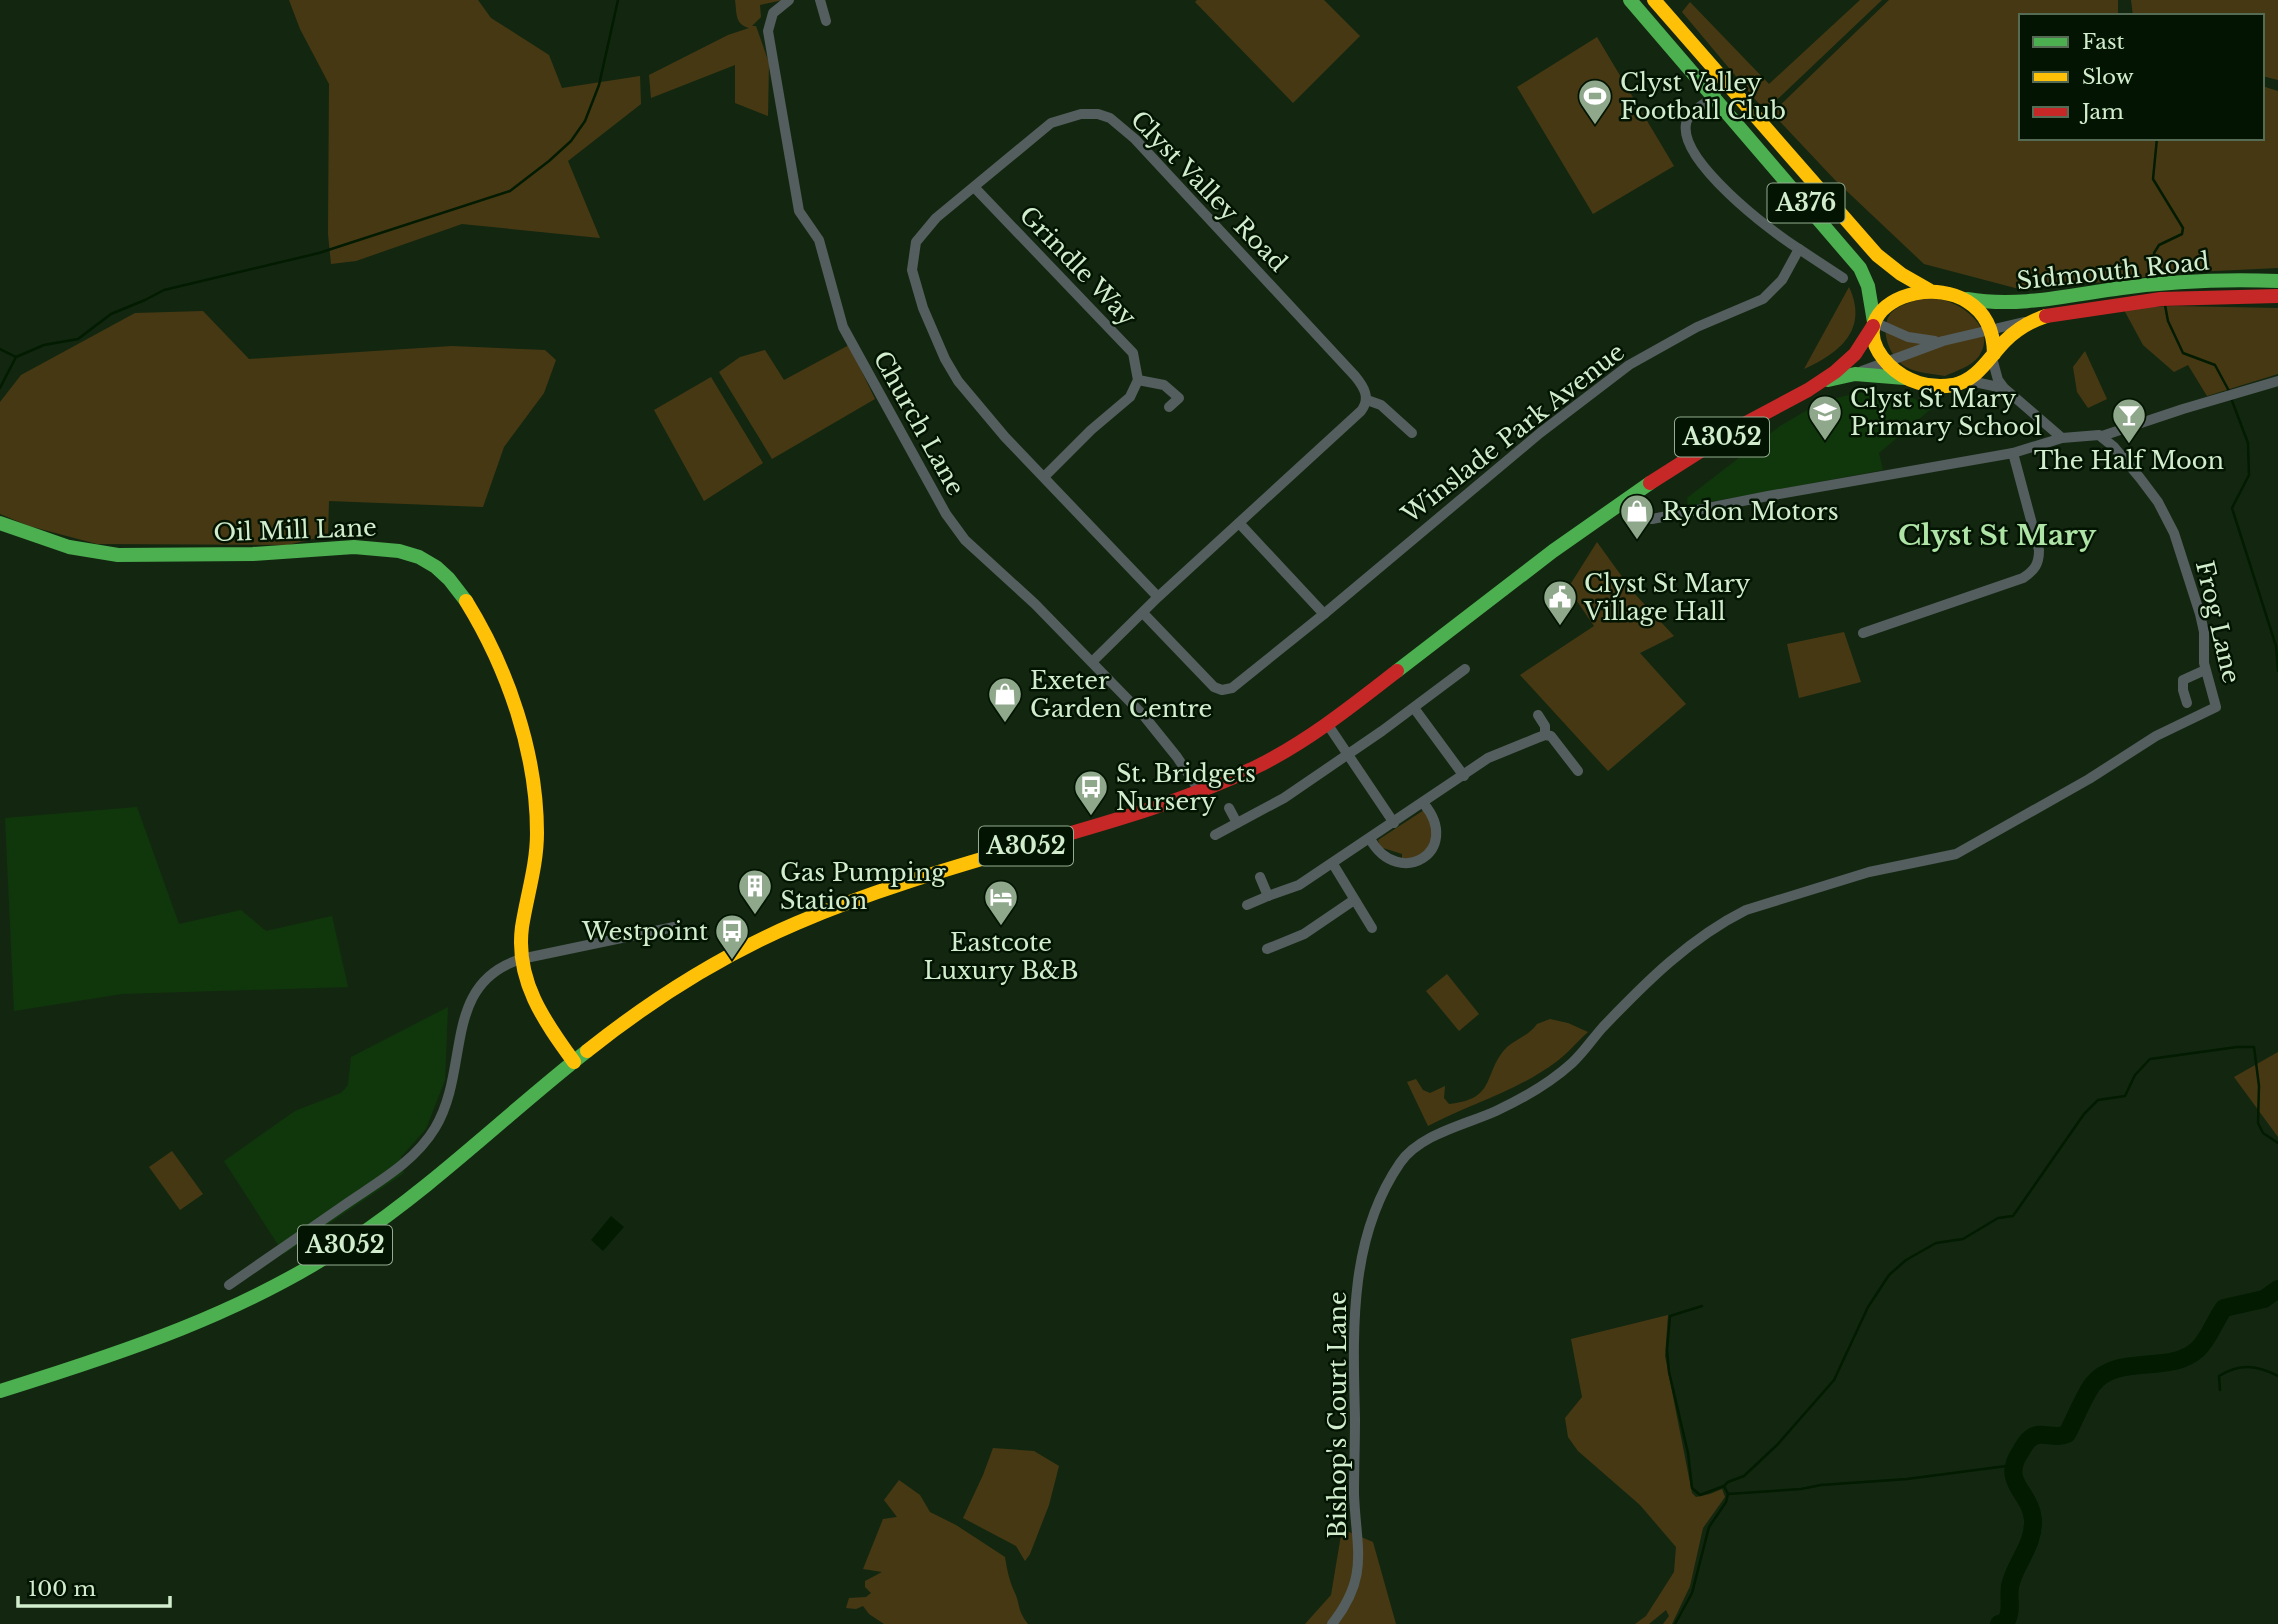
<svg xmlns="http://www.w3.org/2000/svg" width="2278" height="1624" font-family="'Libre Baskerville',serif">
<style>
.built{fill:#10370b}
.green{fill:#473814}
.water{fill:#021b01}
.lines{fill:none;stroke-linecap:round;stroke-linejoin:round}
.stream{stroke:#021b01;stroke-width:2.5}
.river{stroke:#021b01;stroke-width:18}
.street{stroke:#545e5f;stroke-width:10}
.fast{stroke:#4caf50;stroke-width:14}
.slow{stroke:#ffc107;stroke-width:14}
.jam{stroke:#c62828;stroke-width:14}
.labels{text-anchor:middle;dominant-baseline:central;stroke-width:5;stroke-linejoin:round;paint-order:stroke}
.shield{fill:#031502;stroke:#94ac90;stroke-width:2}
.shield-label{font-size:23px;font-weight:bold;fill:#d2edcd}
.poi-label{font-size:24px;fill:#d2edcd;stroke:#031502;text-anchor:start}
.street-label{font-size:24px;fill:#d2edcd;stroke:#031502}
.quarter-label{font-size:28px;font-weight:bold;fill:#aee4a6;stroke:#031502}
</style>
<rect width="100%" height="100%" fill="#132710"/>
<!-- built -->
<g class="built">
<path d="M1887,392L1915,399L1931,409L1879,453L1883,470L1688,506L1687,498L1780,426L1809,409L1829,400L1857,393Z"/>
<path d="M137,807L179,924L241,910L266,931L332,916L348,987L122,994L14,1011L5,818Z"/>
<path d="M448,1007L445,1080L426,1129L401,1157L404,1173L284,1254L224,1161L295,1111L341,1093L348,1085L351,1057Z"/>
</g>
<!-- green -->
<g class="green">
<path d="M289,0H478L491,18L549,55L562,88L640,76L641,104L568,161L600,238L462,224L356,261L331,264L328,234L329,84L300,29Z"/>
<path d="M735,0H783L760,5L761,17L752,26H756L769,63L768,116L735,103V65L651,98L649,75L728,35L749,28C735,24 737,15 735,0Z"/>
<path d="M1197,0H1324L1360,36L1293,103L1195,2Z"/>
<path d="M1860,0H1882L1765,111L1682,12L1690,2L1769,84Z"/>
<path d="M1889,0H2118V16H2021V138H2155L2166,140L2170,138H2262V86L2278,91V268L2173,273L2117,281L2019,289L1924,264L1835,180L1772,113Z"/>
<path d="M2131,0H2278V80L2262,76V16H2133Z"/>
<path d="M1597,37L1674,166L1593,214L1517,87Z"/>
<path d="M1849,287C1869,330 1839,353 1804,369Z"/>
<path d="M1921,299C1927,299 1933,298 1938,299C1962,302 1998,330 1979,356C1972,366 1956,371 1945,376C1933,374 1917,373 1906,367C1890,358 1878,329 1891,313C1899,305 1911,302 1921,299Z"/>
<path d="M2174,306L2278,308V374L2207,396L2188,365L2174,372L2143,345L2123,308Z"/>
<path d="M203,311L249,359L452,346L545,350L556,360L544,393L504,447L483,507L329,501L328,535L288,545L97,544L29,526L0,514V402L21,375L135,313Z"/>
<path d="M849,345L875,399L772,459L719,372L740,357L765,350L784,380Z"/>
<path d="M2085,351L2107,399L2088,408L2077,392L2073,367Z"/>
<path d="M711,377L763,463L704,501L654,410Z"/>
<path d="M1597,542L1633,592L1674,636L1640,653L1686,704L1608,771L1520,675L1594,626L1568,588Z"/>
<path d="M1844,632L1861,682L1799,698L1787,644Z"/>
<path d="M1424,810C1436,822 1436,848 1419,856C1415,859 1407,859 1402,860V854L1380,847L1378,840Z"/>
<path d="M1447,974L1479,1014L1459,1031L1426,991Z"/>
<path d="M1550,1019L1568,1023L1588,1032C1577,1042 1567,1054 1556,1062C1517,1091 1470,1104 1428,1126L1407,1082L1416,1079L1423,1090L1430,1093L1445,1086L1444,1098L1449,1104C1498,1099 1482,1073 1507,1047C1516,1039 1531,1034 1537,1024Z"/>
<path d="M2278,1052V1137L2234,1077Z"/>
<path d="M172,1151L203,1194L180,1210L149,1167Z"/>
<path d="M1668,1315L1665,1356L1692,1493L1696,1497L1710,1494L1722,1489L1725,1497L1703,1528L1690,1586L1672,1624H1663L1669,1616L1666,1610L1649,1624H1635L1646,1616L1674,1572L1676,1547L1640,1505L1578,1451L1568,1437L1565,1418L1582,1397L1571,1339Z"/>
<path d="M993,1448L1034,1451L1059,1466L1049,1505L1030,1554L1025,1561L1016,1546L963,1518L983,1475Z"/>
<path d="M899,1480L920,1495L930,1512L956,1525L1005,1557C1007,1570 1009,1579 1014,1591C1021,1605 1016,1608 1028,1624H884L869,1614L863,1606L856,1609L846,1608L849,1598L866,1597L871,1593L865,1587V1581L882,1572L863,1569L883,1519L897,1517L884,1500Z"/>
<path d="M1342,1529L1373,1542L1396,1624H1305L1331,1595Z"/>
</g>
<!-- water -->
<path class="water" d="M611,1216L624,1227L603,1251L591,1240Z"/>
<g class="lines">
<!-- stream -->
<g class="stream">
<path d="M2157,138L2153,179L2183,228L2182,234L2159,245L2154,253L2160,278"/>
<path d="M2165,305L2168,321L2183,353L2215,365L2229,391"/>
<path d="M0,349L16,357"/>
<path d="M0,388L16,357L44,345L78,339L111,314L145,300L164,290L319,253L510,191L549,161L571,141L585,121L599,85L618,0"/>
<path d="M2231,398L2248,443L2249,475L2232,508L2276,646L2278,671"/>
<path d="M1702,1306L1670,1316L1667,1350L1669,1372L1688,1453L1692,1488L1700,1495L1724,1486"/>
<path d="M2220,1390L2219,1376C2240,1363 2257,1365 2278,1376"/>
<path d="M1728,1494L1801,1489L1821,1485L1907,1479L2014,1465"/>
<path d="M1675,1624L1692,1593L1709,1527L1726,1502L1728,1494L1724,1486L1728,1482L1744,1476L1778,1444L1834,1380L1868,1307L1889,1275L1906,1260L1936,1243L1963,1239L1998,1218L2013,1216L2084,1114L2098,1100L2125,1096L2135,1075L2150,1059L2237,1047H2254L2259,1086L2258,1123L2263,1133L2278,1143"/>
</g>
<!-- river -->
<path class="river" d="M1999,1624L2005,1623C2013,1613 2008,1599 2010,1586C2015,1563 2034,1546 2033,1520C2031,1491 1999,1483 2021,1451C2024,1446 2026,1441 2031,1438C2040,1430 2055,1440 2067,1434C2075,1419 2082,1400 2092,1385C2117,1352 2170,1376 2198,1349C2209,1339 2215,1320 2224,1308L2264,1299L2278,1289"/>
<!-- street -->
<g class="street">
<path d="M789,0L773,13L768,31L799,211L819,240L843,327L946,514L965,540L1035,604L1144,716L1177,757L1199,790"/>
<path d="M820,0L826,21"/>
<path d="M975,188L1133,353L1138,380L1130,397L1091,430L1044,477"/>
<path d="M1799,249L1843,278"/>
<path d="M1874,322L1908,337L1935,341"/>
<path d="M1992,358L1998,380L2004,388L2062,438"/>
<path d="M1862,371L1943,341L2024,322"/>
<path d="M1138,380L1164,385L1179,398L1169,407"/>
<path d="M1970,381L2003,388"/>
<path d="M1367,400L1381,405L1412,433"/>
<path d="M2102,436L2183,409L2278,381"/>
<path d="M1240,524L1324,614"/>
<path d="M1143,613L1214,687L1222,690L1232,688L1324,614L1540,433L1629,365L1697,327L1763,299L1782,280L1799,249C1770,231 1679,161 1686,124C1688,111 1707,103 1716,95"/>
<path d="M1863,633L2023,578C2035,570 2039,564 2039,550L2013,453"/>
<path d="M1092,662L1158,597L1361,411C1371,398 1364,387 1355,376L1135,139L1110,118L1098,114H1081L1051,123L936,218L916,242L912,270L923,308L945,359L958,381L1005,437L1158,597"/>
<path d="M2187,703L2183,690V680L2205,670"/>
<path d="M1414,708L1464,776"/>
<path d="M1538,715L1545,726V735"/>
<path d="M1328,725L1394,823"/>
<path d="M1229,808L1237,823"/>
<path d="M1215,835L1284,798L1382,731L1465,669"/>
<path d="M1370,839C1399,890 1463,851 1424,804"/>
<path d="M1333,864L1372,928"/>
<path d="M1268,896L1299,885L1488,758L1537,738L1545,735L1551,736L1578,771"/>
<path d="M1247,905L1268,896L1260,877"/>
<path d="M1267,949L1304,934L1354,900"/>
<path d="M229,1285C267,1259 305,1232 343,1206C376,1183 414,1163 435,1128C471,1068 441,984 521,959L674,927"/>
<path d="M1332,1624C1370,1576 1356,1549 1354,1494C1354,1469 1355,1444 1355,1419C1353,1332 1348,1239 1400,1163C1420,1134 1465,1125 1496,1111C1524,1098 1550,1083 1572,1063C1584,1052 1593,1038 1603,1027C1646,982 1690,938 1746,910L1869,872L1956,854L2089,779L2156,736L2216,707L2204,663V632L2200,614L2174,533L2158,502L2140,478L2114,447L2099,435L2062,438L2013,453L1768,496L1652,519L1647,518L1631,496"/>
</g>
<!-- fast -->
<g class="fast">
<path d="M1630,0L1860,268L1868,286L1874,322"/>
<path d="M1967,299C2020,308 2069,295 2122,288C2174,281 2226,279 2278,281"/>
<path d="M1828,380L1855,374L1905,378"/>
<path d="M0,523L69,547L118,555L253,554L354,547L399,551L419,557L436,567L449,579L466,601"/>
<path d="M1397,671L1553,551L1650,483"/>
<path d="M0,1391C122,1353 244,1313 351,1241C435,1185 508,1113 587,1051"/>
</g>
<!-- slow -->
<g class="slow">
<path d="M1654,0L1877,255L1901,274L1929,290"/>
<path d="M1994,354C1993,249 1820,294 1889,365C1906,382 1930,389 1953,385C1978,380 1989,357 2005,341C2017,329 2031,321 2046,316"/>
<path d="M466,601C508,669 537,753 537,833C537,865 527,895 522,927C515,980 544,1021 574,1062"/>
<path d="M587,1051C651,1000 722,955 797,923C869,892 944,870 1019,848"/>
</g>
<!-- jam -->
<g class="jam">
<path d="M2046,316L2161,299L2278,296"/>
<path d="M1650,483L1735,429L1808,390L1835,372L1855,354L1873,326"/>
<path d="M1019,848C1099,825 1181,803 1256,767C1307,742 1352,706 1397,671"/>
</g>
</g>
<!-- icons -->
<defs>
<g id="stadium-pin" transform="scale(1.75)"><path d="M0 17L-7.5 6A9.5 9.5 0 1 1 7.5 6Z" fill="#8fa88b" stroke="#031502"/><path d="M0-5a6.5 5 0 1 0 0 10a6.5 5 0 1 0 0-10ZM-3.5-1.8h7v3.6h-7Z" fill="#fff"/></g>
<g id="school-pin" transform="scale(1.75)"><path d="M0 17L-7.5 6A9.5 9.5 0 1 1 7.5 6Z" fill="#8fa88b" stroke="#031502"/><path d="M0-5L7-2L0 1L-7-2ZM-4 1L0 2.5L4 1V4Q0 6-4 4Z" fill="#fff"/></g>
<g id="bar-pin" transform="scale(1.75)"><path d="M0 17L-7.5 6A9.5 9.5 0 1 1 7.5 6Z" fill="#8fa88b" stroke="#031502"/><path d="M-6-5H6L.8 .8V4.5H3.5V6h-7V4.5H-.8V.8Z" fill="#fff"/></g>
<g id="shop-pin" transform="scale(1.75)"><path d="M0 17L-7.5 6A9.5 9.5 0 1 1 7.5 6Z" fill="#8fa88b" stroke="#031502"/><path d="M-5-2.5h2.3a2.7 3.5 0 0 1 5.4 0H5L5.5 6h-11ZM-1.5-2.5h3a1.5 2.3 0 0 0-3 0Z" fill="#fff"/></g>
<g id="civic-pin" transform="scale(1.75)"><path d="M0 17L-7.5 6A9.5 9.5 0 1 1 7.5 6Z" fill="#8fa88b" stroke="#031502"/><path d="M-.6-6.5H3V-4.5H.6V-3L4-1V1h2V6H-6V1h2V-1L-.6-3ZM-1.2 2.5V6h2.4V2.5Z" fill="#fff"/></g>
<g id="bus-pin" transform="scale(1.75)"><path d="M0 17L-7.5 6A9.5 9.5 0 1 1 7.5 6Z" fill="#8fa88b" stroke="#031502"/><path d="M-5-6H5V4H4V6H2V4H-2V6H-4V4H-5ZM-3.5-4V0h7V-4ZM-3.5 1.2v1.5H-2V1.2ZM2 1.2v1.5H3.5V1.2Z" fill="#fff"/></g>
<g id="building-pin" transform="scale(1.75)"><path d="M0 17L-7.5 6A9.5 9.5 0 1 1 7.5 6Z" fill="#8fa88b" stroke="#031502"/><path d="M-4-6H4V6H1V3H-1V6H-4ZM-2.5-4.3h1.7v1.8h-1.7ZM.8-4.3h1.7v1.8H.8ZM-2.5-1h1.7V.8h-1.7ZM.8-1h1.7V.8H.8Z" fill="#fff"/></g>
<g id="hotel-pin" transform="scale(1.75)"><path d="M0 17L-7.5 6A9.5 9.5 0 1 1 7.5 6Z" fill="#8fa88b" stroke="#031502"/><path d="M-6-4.5h1.5V1H6V5H4.5V3h-9V5H-6ZM-4 0a1.8 1.8 0 1 1 3.6 0ZM.5 0V-2.5h3Q6-2.5 6 0Z" fill="#fff"/></g>
</defs>
<g fill-rule="evenodd">
<use href="#stadium-pin" x="1595" y="96"/>
<use href="#school-pin" x="1825" y="412"/>
<use href="#bar-pin" x="2129" y="415"/>
<use href="#shop-pin" x="1637" y="511"/>
<use href="#civic-pin" x="1560" y="597"/>
<use href="#shop-pin" x="1005" y="694"/>
<use href="#bus-pin" x="1091" y="787"/>
<use href="#building-pin" x="755" y="886"/>
<use href="#hotel-pin" x="1001" y="897"/>
<use href="#bus-pin" x="732" y="931"/>
</g>
<g class="labels">
<!-- shield labels -->
<g class="shield">
<rect x="1767.5" y="183.5" width="77" height="39" rx="5"/>
<rect x="1675" y="417.5" width="94" height="39" rx="5"/>
<rect x="979" y="826.5" width="94" height="39" rx="5"/>
<rect x="298" y="1225.5" width="94" height="39" rx="5"/>
</g>
<g class="shield-label">
<text x="1806" y="203">A376</text>
<text x="1722" y="437">A3052</text>
<text x="1026" y="846">A3052</text>
<text x="345" y="1245">A3052</text>
</g>
<!-- poi labels -->
<g class="poi-label">
<text x="1620" y="82">Clyst Valley<tspan x="1620" dy="28">Football Club</tspan></text>
<text x="1850" y="398">Clyst St Mary<tspan x="1850" dy="28">Primary School</tspan></text>
<text x="2129" y="460" text-anchor="middle">The Half Moon</text>
<text x="1662" y="511">Rydon Motors</text>
<text x="1584" y="583">Clyst St Mary<tspan x="1584" dy="28">Village Hall</tspan></text>
<text x="1030" y="680">Exeter<tspan x="1030" dy="28">Garden Centre</tspan></text>
<text x="1116" y="773">St. Bridgets<tspan x="1116" dy="28">Nursery</tspan></text>
<text x="780" y="872">Gas Pumping<tspan x="780" dy="28">Station</tspan></text>
<text x="708" y="931" text-anchor="end">Westpoint</text>
<text x="1001" y="942" text-anchor="middle">Eastcote<tspan x="1001" dy="28">Luxury B&amp;B</tspan></text>
</g>
<!-- street labels -->
<g class="street-label">
<text transform="translate(1209 191) rotate(46)">Clyst Valley Road</text>
<text transform="translate(1078 266) rotate(46)">Grindle Way</text>
<text transform="translate(2113 271) rotate(-6)">Sidmouth Road</text>
<text transform="translate(919 423) rotate(61)">Church Lane</text>
<text transform="translate(1513 433) rotate(-38)">Winslade Park Avenue</text>
<text transform="translate(295 530) rotate(-2)">Oil Mill Lane</text>
<text transform="translate(2218 622) rotate(77)">Frog Lane</text>
<text transform="translate(1337 1415) rotate(-90)">Bishop's Court Lane</text>
</g>
<!-- quarter labels -->
<g class="quarter-label">
<text x="1997" y="535">Clyst St Mary</text>
</g>
</g>
<!-- legend -->
<rect x="2019" y="14" width="245" height="126" fill="#031502" stroke="#566b53" stroke-width="2"/>
<rect x="2033" y="37" width="35" height="10" fill="#4caf50" stroke="#566b53" stroke-width="2"/>
<text x="2082" y="49" font-size="21" fill="#d2edcd">Fast</text>
<rect x="2033" y="72" width="35" height="10" fill="#ffc107" stroke="#566b53" stroke-width="2"/>
<text x="2082" y="84" font-size="21" fill="#d2edcd">Slow</text>
<rect x="2033" y="107" width="35" height="10" fill="#c62828" stroke="#566b53" stroke-width="2"/>
<text x="2082" y="119" font-size="21" fill="#d2edcd">Jam</text>
<!-- scale -->
<path d="M18 1596v10h152v-10" fill="none" stroke="#d2edcd" stroke-width="3.5"/>
<text x="28" y="1596" font-size="21" fill="#d2edcd" stroke="#031502" stroke-width="5" paint-order="stroke">100 m</text>
</svg>
